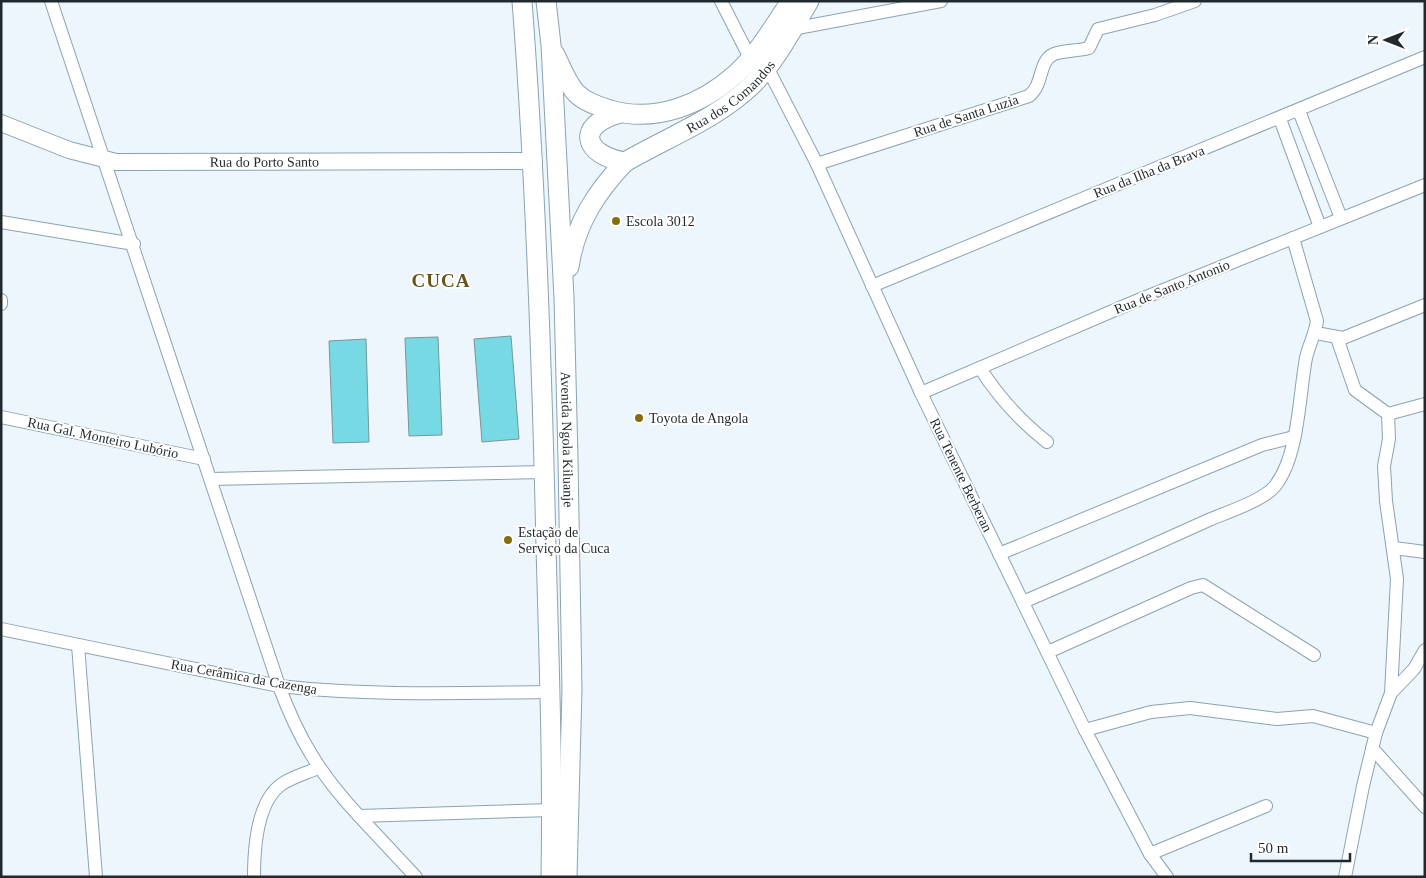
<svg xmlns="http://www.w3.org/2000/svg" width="1426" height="878" font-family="'Times New Roman',serif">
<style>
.building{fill:#77d9e3;stroke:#78969a}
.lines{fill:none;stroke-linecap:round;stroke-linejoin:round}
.minor-casing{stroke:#8ba3b1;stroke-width:14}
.tertiary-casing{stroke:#8ba3b1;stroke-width:18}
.secondary-casing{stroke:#8ba3b1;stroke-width:21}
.minor{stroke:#fff;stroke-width:12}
.tertiary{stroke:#fff;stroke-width:16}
.secondary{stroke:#fff;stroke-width:19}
.poi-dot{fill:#846d0a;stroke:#fff;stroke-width:2}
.labels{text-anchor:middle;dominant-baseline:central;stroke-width:4;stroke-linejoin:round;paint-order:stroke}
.street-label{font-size:14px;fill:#1f292e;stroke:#fff}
.poi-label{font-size:14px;fill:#1f292e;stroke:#fff;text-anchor:start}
.district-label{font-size:19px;font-weight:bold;letter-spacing:1px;fill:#645418;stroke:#fff}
</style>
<rect width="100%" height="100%" fill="#ecf6fc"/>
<!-- building -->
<g class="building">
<path d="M511,336L519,439L482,442L474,339Z"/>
<path d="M438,337L442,435L409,436L405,338Z"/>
<path d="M366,339L369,442L333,443L329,341Z"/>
</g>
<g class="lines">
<!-- minor casing -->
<g class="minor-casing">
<g id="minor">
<path d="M51,1L279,686C299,740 320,774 359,816L552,810"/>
<path d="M721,1L750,58"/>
<path d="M792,29L941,1"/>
<path d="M767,67L817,164L921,393L1085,730L1150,854L1167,877"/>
<path d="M1299,111L1341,218"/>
<path d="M1280,119L1320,227"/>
<path d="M817,164L1029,96C1044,84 1038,61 1054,54C1064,50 1078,51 1089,48L1098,29L1155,15L1195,1"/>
<path d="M1,222L134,244"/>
<path d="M872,286L1425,57"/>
<path d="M1,300V304"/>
<path d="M1316,333L1343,338L1425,305"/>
<path d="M1337,338L1355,390L1388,414L1425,404"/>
<path d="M980,368C999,398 1019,420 1047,442"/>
<path d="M921,393L1136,301L1425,185"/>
<path d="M1388,414L1389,439L1384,466L1386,501L1397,579L1391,693"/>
<path d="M1,417L204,459"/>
<path d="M211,479L545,472"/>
<path d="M1394,548L1425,552"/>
<path d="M999,554L1262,445L1294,437"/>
<path d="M1023,602C1086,575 1149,547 1211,519C1228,512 1264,500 1275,486C1299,456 1299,395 1306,358C1309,345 1315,334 1317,321L1293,238"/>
<path d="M1,629L279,686C369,696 459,693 550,692"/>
<path d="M78,645L96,877"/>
<path d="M1048,652L1191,588L1203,585L1314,655"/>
<path d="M1085,730L1151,712L1190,708L1277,719L1313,716L1376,733"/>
<path d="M1372,748L1425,807"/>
<path d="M359,816L416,877"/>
<path d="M1150,854L1266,806"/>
<path d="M254,877C254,849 257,801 282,784C292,777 307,773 318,768"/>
<path d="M1345,877L1363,786L1376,733L1391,693L1414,669L1425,650"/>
</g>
</g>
<!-- tertiary casing -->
<g class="tertiary-casing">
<g id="tertiary">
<path id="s1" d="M1,123L69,150L116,162L534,161"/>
</g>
</g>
<!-- secondary casing -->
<g class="secondary-casing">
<g id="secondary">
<path d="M522,1C536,183 542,365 546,547C549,657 553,767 551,877"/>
<path id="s2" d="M546,1L551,45L564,298L568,459L572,689L567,877"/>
<path d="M554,53C561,66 566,82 576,93C585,102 598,106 610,110C656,123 701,105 736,74C758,54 774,26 791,1"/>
<path d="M620,113C575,125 583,155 625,162"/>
<path id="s3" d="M569,267C575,225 596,192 625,162C668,137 717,119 753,84C776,61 792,29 809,1"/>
</g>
</g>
<!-- minor -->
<use href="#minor" class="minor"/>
<!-- tertiary -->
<use href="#tertiary" class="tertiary"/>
<!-- secondary -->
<use href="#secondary" class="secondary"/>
</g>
<!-- markers -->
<g class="poi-dot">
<circle cx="616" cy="221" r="5"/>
<circle cx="639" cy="418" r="5"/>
<circle cx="508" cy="540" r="5"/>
</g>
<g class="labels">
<!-- street labels -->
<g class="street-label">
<text stroke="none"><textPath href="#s3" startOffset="246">Rua dos Comandos</textPath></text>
<text transform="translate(966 116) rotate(-18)">Rua de Santa Luzia</text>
<text stroke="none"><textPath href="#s1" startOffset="270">Rua do Porto Santo</textPath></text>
<text transform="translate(1149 172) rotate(-22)">Rua da Ilha da Brava</text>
<text transform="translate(1172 287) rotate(-22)">Rua de Santo Antonio</text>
<text transform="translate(103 438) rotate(12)">Rua Gal. Monteiro Lubório</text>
<text stroke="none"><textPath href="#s2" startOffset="439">Avenida Ngola Kiluanje</textPath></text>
<text transform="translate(961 475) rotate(64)">Rua Tenente Berberan</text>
<text transform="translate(244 677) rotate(10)">Rua Cerâmica da Cazenga</text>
</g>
<!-- poi labels -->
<g class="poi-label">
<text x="626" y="221">Escola 3012</text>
<text x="649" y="418">Toyota de Angola</text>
<text x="518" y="532">Estação de<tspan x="518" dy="16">Serviço da Cuca</tspan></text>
</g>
<!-- district labels -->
<g class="district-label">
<text x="441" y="280">CUCA</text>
</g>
</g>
<!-- border -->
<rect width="1426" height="878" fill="none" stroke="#1f292e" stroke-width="5"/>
<!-- north arrow -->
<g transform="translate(1386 40) rotate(270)" stroke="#ffffff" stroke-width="4" paint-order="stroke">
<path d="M0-4L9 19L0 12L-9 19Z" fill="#1f292e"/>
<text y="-8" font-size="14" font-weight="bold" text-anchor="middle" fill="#1f292e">N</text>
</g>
<!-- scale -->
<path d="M1251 853v8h99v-8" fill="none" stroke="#1f292e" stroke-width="2.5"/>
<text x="1258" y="853" font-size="15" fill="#1f292e" stroke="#ffffff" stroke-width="4" paint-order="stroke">50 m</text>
</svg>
